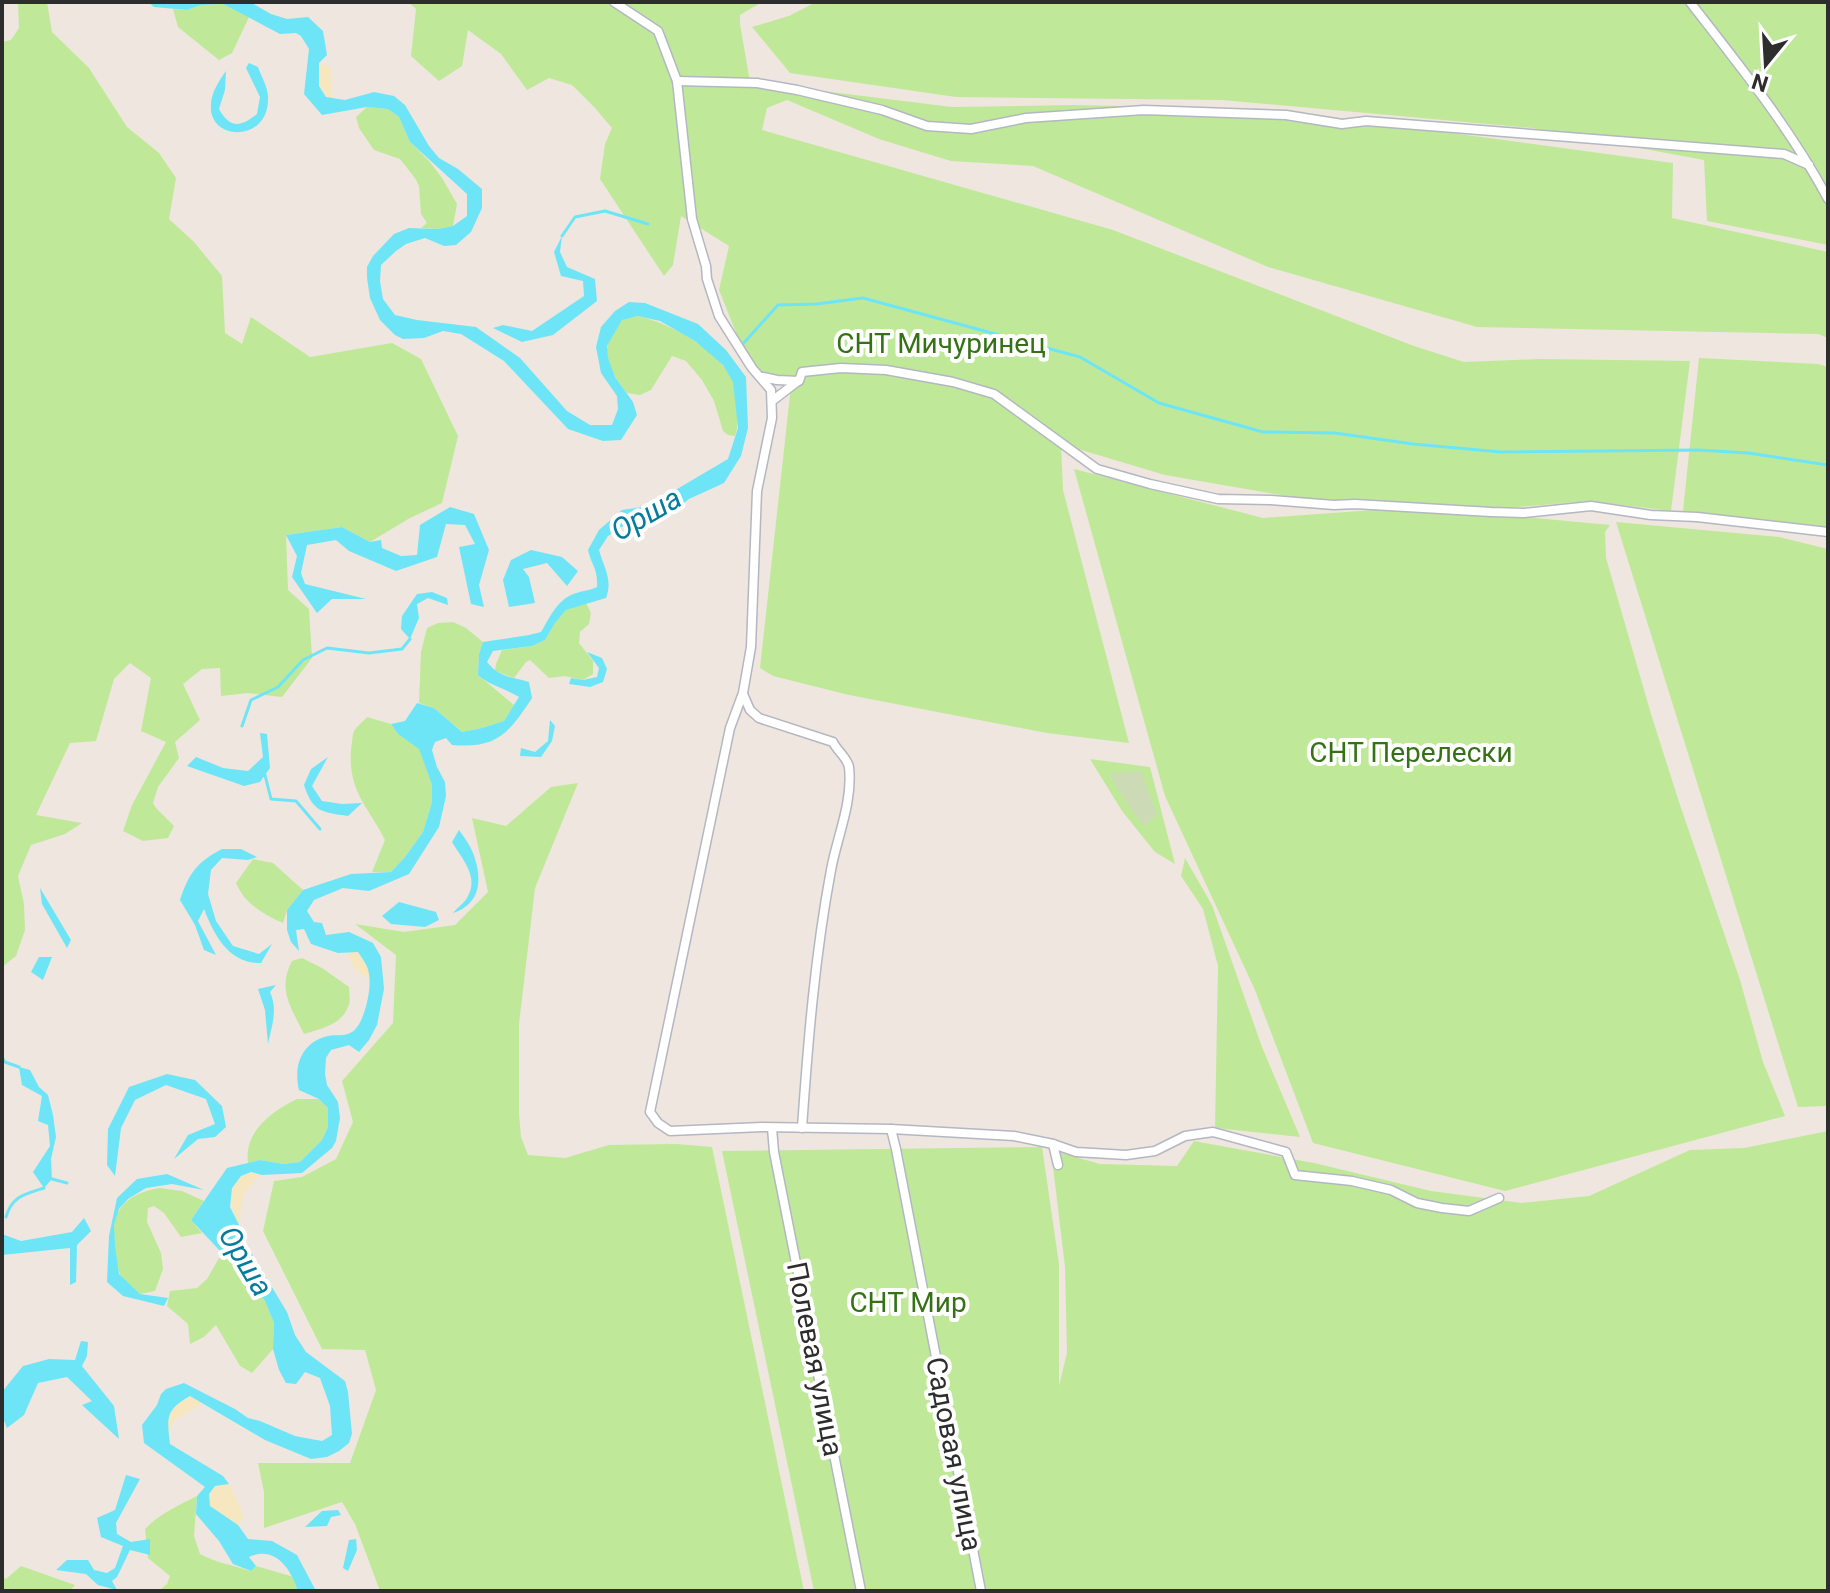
<svg xmlns="http://www.w3.org/2000/svg" width="1830" height="1593" font-family="Roboto,sans-serif">
<style>
.green{fill:#bfe999}
.sand{fill:#f6e7c1}
.cemetery{fill:#ccdbb5}
.water{fill:#6de5f7}
.lines{fill:none;stroke-linecap:round;stroke-linejoin:round}
.stream{stroke:#6de5f7;stroke-width:3}
.street-casing{stroke:#b3b7c2;stroke-width:11}
.street{stroke:#fff;stroke-width:8}
.labels{text-anchor:middle;dominant-baseline:central;stroke-width:8;stroke-linejoin:round;paint-order:stroke}
.park-label{font-size:28px;fill:#357216;stroke:#fff}
.street-label{font-size:28px;fill:#2d2d2d;stroke:#fff}
.water-label{font-size:30px;font-style:italic;fill:#057c9c;stroke:#fff}
</style>
<rect width="100%" height="100%" fill="#efe6df"/>
<!-- green -->
<g class="green">
<path d="M18,2H47L52,32L89,68L127,127L159,153L176,178L169,219L194,242L222,276L225,333L242,344L251,317L310,357L392,343L421,359L458,436L442,503L410,518L370,542L342,527L286,535L288,590L309,609L312,658L282,697L248,693L221,696L220,668L202,669L183,684L200,720L175,742L179,758L158,787L153,803L156,808L174,826L168,838L143,841L123,831L132,805L166,742L141,731L151,678L130,663L114,679L96,741L70,743L36,815L82,823L65,834L31,845L18,876L24,904L25,930L16,956L2,967V42L11,40L19,28Z"/>
<path d="M408,2H762L740,15V24L750,82L952,107L1073,105L1274,109L1673,163L1672,218L1828,252V338L1818,334L1477,327L1268,267L1033,166L951,161L879,139L787,100L767,108L762,130L1113,230L1414,346L1464,362L1540,359L1690,361L1671,511L1590,501L1494,509L1304,499L1165,475L1061,444L1063,490L1129,743L1047,733L849,695L773,676L760,668L791,386L751,370L719,290L729,246L681,216L673,265L664,276L600,179L605,144L612,128L595,108L572,85L549,78L527,90L501,54L468,30L462,66L439,81L411,56L416,9Z"/>
<path d="M816,2H1828V245L1707,221L1704,160L1532,128L1222,100L956,97L790,73L752,27L789,16Z"/>
<path d="M223,4L249,17L232,53L219,60L178,27L173,9L187,10L201,5Z"/>
<path d="M367,107L388,109L399,117L410,142L429,161L442,178L457,204L453,226L438,229L421,228L427,223L421,214L419,186L415,178L400,159L374,150L359,128L356,117Z"/>
<path d="M638,316C669,323 718,349 732,379C735,386 735,396 736,404C737,415 739,425 735,436L728,435L723,431L714,401L702,380L686,361L672,356L651,390L640,395L627,393C617,381 603,361 608,344C611,336 617,328 621,320Z"/>
<path d="M1699,358L1818,364L1828,367V527L1683,511Z"/>
<path d="M1074,469L1263,518L1415,507L1610,525L1605,532L1606,558L1651,714L1679,802L1740,980L1763,1062L1785,1116L1505,1191L1313,1143L1255,990L1165,796Z"/>
<path d="M1616,522L1779,537L1828,549V1106L1798,1107Z"/>
<path d="M586,603L591,613L589,624L580,632L579,643L593,661V674L583,680L565,676L549,678L530,660L526,662L514,678L495,671L496,664L502,650L532,646L545,640L555,623L566,610Z"/>
<path d="M453,622L466,628L483,642L479,654L478,675L514,705L504,721L482,728L462,732L434,708L419,703L421,652L427,628L438,623Z"/>
<path d="M367,717L391,724L398,734L419,748L432,785V802L423,832L405,857L391,872H372L385,840C368,806 348,792 351,750C352,745 352,736 354,731C357,726 364,721 367,717Z"/>
<path d="M1090,759L1150,767L1175,864L1155,852L1122,811Z"/>
<path d="M578,783L535,888L519,1024V1113L521,1137L528,1155L565,1158L609,1145L676,1144L712,1147L804,1591H380L355,1524L342,1502L264,1528V1492L258,1463H350L376,1390L365,1350L322,1349L263,1231L274,1181L302,1177L336,1159L353,1122L342,1081L393,1023L396,955L355,924L404,932L455,925L488,892L472,818L506,826L551,787Z"/>
<path d="M1185,858L1212,905L1262,1047L1300,1137L1215,1128L1218,966L1203,909L1181,876Z"/>
<path d="M253,859L273,863L303,890L287,910L283,923C263,914 245,904 236,883Z"/>
<path d="M302,958L322,968L349,987C349,993 351,1002 348,1007C341,1025 320,1029 304,1034C291,1007 277,990 292,961Z"/>
<path d="M297,1099H319L328,1108V1127L322,1140L300,1162L283,1164L260,1160L248,1163C244,1131 271,1112 297,1099Z"/>
<path d="M1828,1131V1591H814L722,1151L1042,1147L1059,1264V1386L1067,1353L1065,1267L1051,1150L1100,1164L1177,1166L1194,1141L1314,1163L1431,1191L1522,1203L1589,1196L1690,1150L1744,1148Z"/>
<path d="M159,1188L182,1191L204,1201L191,1220L202,1233L181,1237L164,1213L154,1206L148,1208L147,1222L161,1253L163,1269L155,1291L140,1294C134,1288 126,1283 121,1276C117,1270 117,1259 115,1251C109,1213 122,1195 159,1188Z"/>
<path d="M222,1253L239,1264L265,1301L274,1323L273,1349L252,1373L240,1366L216,1325L204,1337L190,1344L188,1324L167,1306L170,1291L197,1288L207,1279Z"/>
<path d="M197,1496L194,1536L200,1554C216,1563 233,1565 250,1571L256,1566L294,1577L298,1591H159L167,1584L170,1576L148,1558L145,1529C159,1514 179,1505 197,1496Z"/>
<path d="M21,1566L75,1585L70,1591H2V1577L6,1579Z"/>
</g>
<!-- sand -->
<g class="sand">
<path d="M319,63L332,68L331,98L327,97L319,86Z"/>
<path d="M348,952H358L367,965L371,979C356,974 352,967 348,952Z"/>
<path d="M251,1172L262,1175C241,1190 242,1200 239,1225C228,1202 225,1184 251,1172Z"/>
<path d="M190,1396L202,1403L174,1421L168,1433C166,1411 172,1407 190,1396Z"/>
<path d="M229,1484L244,1516L238,1525L210,1506L209,1494L215,1486Z"/>
</g>
<!-- cemetery -->
<path class="cemetery" d="M1141,771L1157,815L1144,826L1128,805L1109,774Z"/>
<!-- water -->
<g class="water">
<path d="M148,2H250L271,14L287,19L308,17L323,31L327,55L319,63V86L326,97L345,100L374,92L394,96L405,105L429,146L439,158L458,169L482,189V208L471,232L456,245L444,246L425,238L406,244L396,251L381,265L380,281L383,299L395,315L417,320L476,327L520,358L567,411L590,425H612L618,409L617,396L601,373L596,347L601,327L615,311L629,302L645,303L698,324L726,350L746,377L748,428L741,456L724,483L689,499L674,511L637,517L608,536L599,550C604,568 613,580 606,598L566,610L555,623L545,640L532,646L493,651L487,662C500,678 510,676 529,682L532,698C509,733 497,749 452,745L446,738L435,742L432,750L437,767L445,782L446,796L439,827L409,874L369,891L343,888L314,900L307,911L314,922L322,923L326,935L349,932L373,943L381,957L384,989L377,1025L369,1040L359,1052L349,1045L331,1050L326,1058L325,1074L327,1085L338,1102L340,1118L336,1141L332,1148L302,1173L262,1175L251,1172L241,1176L232,1188L230,1207L239,1225L234,1241L250,1251L287,1312L295,1335L306,1352L345,1381L348,1392L352,1434L349,1443L339,1451L327,1457L311,1459L265,1440L190,1396C165,1410 167,1418 170,1444L223,1476L229,1484L215,1486L209,1494L210,1506L238,1525L248,1539L272,1541L297,1555L316,1591H298C291,1569 275,1545 249,1557L256,1566L251,1571L233,1564L219,1541L196,1514L197,1496L205,1487L144,1443L142,1425L157,1405L161,1394L166,1389L184,1383L235,1409L248,1418L260,1421L295,1436L322,1441L332,1435L330,1406L320,1378L305,1372L296,1384L286,1383L279,1370L273,1349L274,1323L265,1301L239,1264L222,1253L191,1220L227,1168L260,1160L283,1164L300,1162L322,1140L328,1127V1108L319,1099L299,1090C293,1065 302,1042 328,1036C336,1034 344,1037 352,1032C364,1025 372,989 369,974C368,965 363,960 358,952L338,953L311,944L304,929L296,930L299,951L291,942L287,930V910L303,890L351,874L391,872L405,857L423,832L432,802V785L419,749L398,734L391,724L405,721L417,703L434,708L462,732L482,728L504,721L519,697C505,688 490,686 478,675L479,654L483,642L529,635L541,632C549,619 556,602 571,595C579,591 589,591 597,587C598,568 592,567 588,550L599,530L622,510L642,507L667,495L728,459L738,428L733,382L723,365L695,341L660,321L638,316L622,320L607,346L608,358L615,377L633,402L637,415L621,440L603,441L568,429L504,361L461,334L443,331L424,338L403,339L395,335L380,320L370,298L367,278V267L373,256L394,234L409,228L438,229L453,226L467,216V194L410,142L399,117L388,109L367,107L322,115L304,94L309,49L301,36L296,33L280,34L223,4L201,5L187,10L154,7Z"/>
<path d="M249,63L258,67C261,76 268,87 268,97C270,143 208,142 211,105C211,93 219,81 226,71L225,90L219,109C230,129 241,127 257,114L260,97L246,68Z"/>
<path d="M562,236L560,252L567,267L595,279L597,301L553,335L522,342L493,328L503,325L532,331L584,296L583,281L561,276L554,252Z"/>
<path d="M450,507L474,514L489,550L479,585L484,607L471,604L459,547L475,544L465,525L446,524L437,557L396,571L349,551L336,540L307,545L301,573L305,584L366,599H332L317,613L292,577L297,556L286,535L342,527L370,542L381,540L382,548L401,556L417,555L420,525Z"/>
<path d="M531,550L562,557L578,571L567,586L547,563L523,569L529,577L535,603L509,607L503,580L511,560Z"/>
<path d="M432,592L447,598L448,605L428,598L417,604L419,618L410,639L401,629L402,616L417,594Z"/>
<path d="M587,652L602,658L607,669L603,682L590,687L569,684L571,678L583,680L597,677L599,668Z"/>
<path d="M550,720L555,726L552,741L541,757L520,756L521,748L535,752L548,741Z"/>
<path d="M260,733L267,734L270,768L260,782L244,786L187,766L196,757L223,768L248,771L263,757Z"/>
<path d="M328,757L312,786L322,801L342,804L362,803L348,816C321,812 313,812 304,785L311,769Z"/>
<path d="M459,830C464,837 470,845 473,853C483,879 481,904 453,913C457,908 464,903 467,898C480,877 462,859 452,842Z"/>
<path d="M222,849H241L257,857L248,860L222,858L211,870L208,894L216,921L233,946L259,954L272,944L261,963C229,964 214,935 204,909L198,921L216,955L204,950L195,925L180,900C189,873 197,862 222,849Z"/>
<path d="M40,888L71,940L67,948L42,904Z"/>
<path d="M399,902L436,912L439,920L425,927L391,924L382,916Z"/>
<path d="M39,957H52L43,980L31,972Z"/>
<path d="M276,985L270,992C278,1010 272,1025 268,1044L265,1010L258,989Z"/>
<path d="M19,1067L30,1070L39,1087L48,1095L53,1115L56,1137L51,1159L52,1179L44,1188L33,1172L50,1146L48,1125L38,1121L42,1096L22,1085Z"/>
<path d="M167,1074L195,1080L222,1106L226,1127L215,1137L198,1139L174,1159L188,1135L215,1124L206,1099L166,1085L135,1100L121,1128L115,1176L107,1165L108,1129L129,1087Z"/>
<path d="M167,1174L204,1190L172,1184L146,1188L128,1199L119,1209L114,1225L115,1246L119,1274L140,1294L168,1298L164,1306L123,1296L107,1282L109,1236L117,1198L137,1179Z"/>
<path d="M84,1218L91,1231L77,1245L76,1282L70,1285V1248L2,1255V1234L21,1241L72,1232Z"/>
<path d="M81,1341L88,1342L87,1356L82,1366L114,1406L119,1439L82,1405L92,1401L67,1377L38,1383L24,1415L7,1428L2,1416V1392L23,1366L49,1359L75,1360Z"/>
<path d="M126,1475L140,1479L116,1523L117,1534L131,1542L150,1539V1555L130,1550L117,1577L112,1581L117,1590L98,1585L86,1574L56,1570L67,1560H88L94,1570L107,1573L115,1568L123,1546L101,1537L97,1518L115,1510Z"/>
<path d="M338,1510L341,1515L331,1517L327,1526L305,1527L322,1511Z"/>
<path d="M356,1539L357,1550L348,1571L343,1568L349,1540Z"/>
</g>
<g class="lines">
<!-- stream -->
<g class="stream">
<path d="M562,236L575,217L605,211L648,224"/>
<path d="M741,346L778,305L817,304L863,298L1080,357L1159,403L1263,432L1335,433L1413,444L1501,452L1698,450L1748,453L1828,465"/>
<path d="M242,726L251,700L278,687L303,660L327,648L369,653L402,649L410,639"/>
<path d="M265,775L271,799L296,801L320,829"/>
<path d="M2,1057L5,1062L19,1067"/>
<path d="M52,1179L67,1183"/>
<path d="M6,1217C12,1196 25,1194 44,1188"/>
</g>
<!-- street casing -->
<g class="street-casing">
<g id="street">
<path d="M614,2L658,31L677,81L692,219L706,266L707,279L719,316L752,368L771,390L772,418L757,491L751,647L743,693L730,728L650,1112L658,1123L670,1131L762,1127L891,1129L1014,1136L1053,1144L1076,1152L1126,1155L1155,1151L1185,1136L1213,1132L1286,1152L1295,1175L1352,1181L1391,1190L1417,1203L1442,1208L1469,1211L1499,1198"/>
<path d="M1690,2C1739,65 1791,129 1828,199"/>
<path d="M677,81L757,83L797,90L882,110L927,126L971,129L1026,118L1144,110L1286,115L1342,124L1366,121L1784,154L1809,165"/>
<path d="M763,377L777,380L799,381L802,372L841,368L886,370L953,382L994,394L1097,469L1150,484L1218,499L1271,500L1334,505L1355,504L1491,512L1524,513L1591,506L1651,515L1697,517L1828,532"/>
<path d="M772,401L798,381"/>
<path d="M743,694L750,710L759,718L833,742C837,751 847,757 849,767C853,802 837,837 831,870C815,955 808,1042 802,1128"/>
<path d="M772,1128L774,1152L861,1591"/>
<path d="M891,1129L896,1149L981,1591"/>
<path d="M1053,1144L1058,1165"/>
</g>
</g>
<!-- street -->
<use href="#street" class="street"/>
</g>
<g class="labels">
<!-- park labels -->
<g class="park-label">
<text x="941" y="343">СНТ Мичуринец</text>
<text x="1411" y="752">СНТ Перелески</text>
<text x="908" y="1302">СНТ Мир</text>
</g>
<!-- street labels -->
<g class="street-label">
<text transform="translate(815 1359) rotate(79)">Полевая улица</text>
<text transform="translate(954 1454) rotate(79)">Садовая улица</text>
</g>
<!-- water labels -->
<g class="water-label">
<text transform="translate(646 514) rotate(-30)">Орша</text>
<text transform="translate(246 1261) rotate(59)">Орша</text>
</g>
</g>
<!-- border -->
<rect width="1830" height="1593" fill="none" stroke="#2d2d2d" stroke-width="8"/>
<!-- north arrow -->
<g transform="translate(1766 64) rotate(198)" stroke="#ffffff" stroke-width="6" paint-order="stroke">
<path d="M0-6L14 30L0 20L-14 30Z" fill="#2d2d2d"/>
<text y="-12" font-size="22" font-weight="bold" text-anchor="middle" fill="#2d2d2d">N</text>
</g>
</svg>
